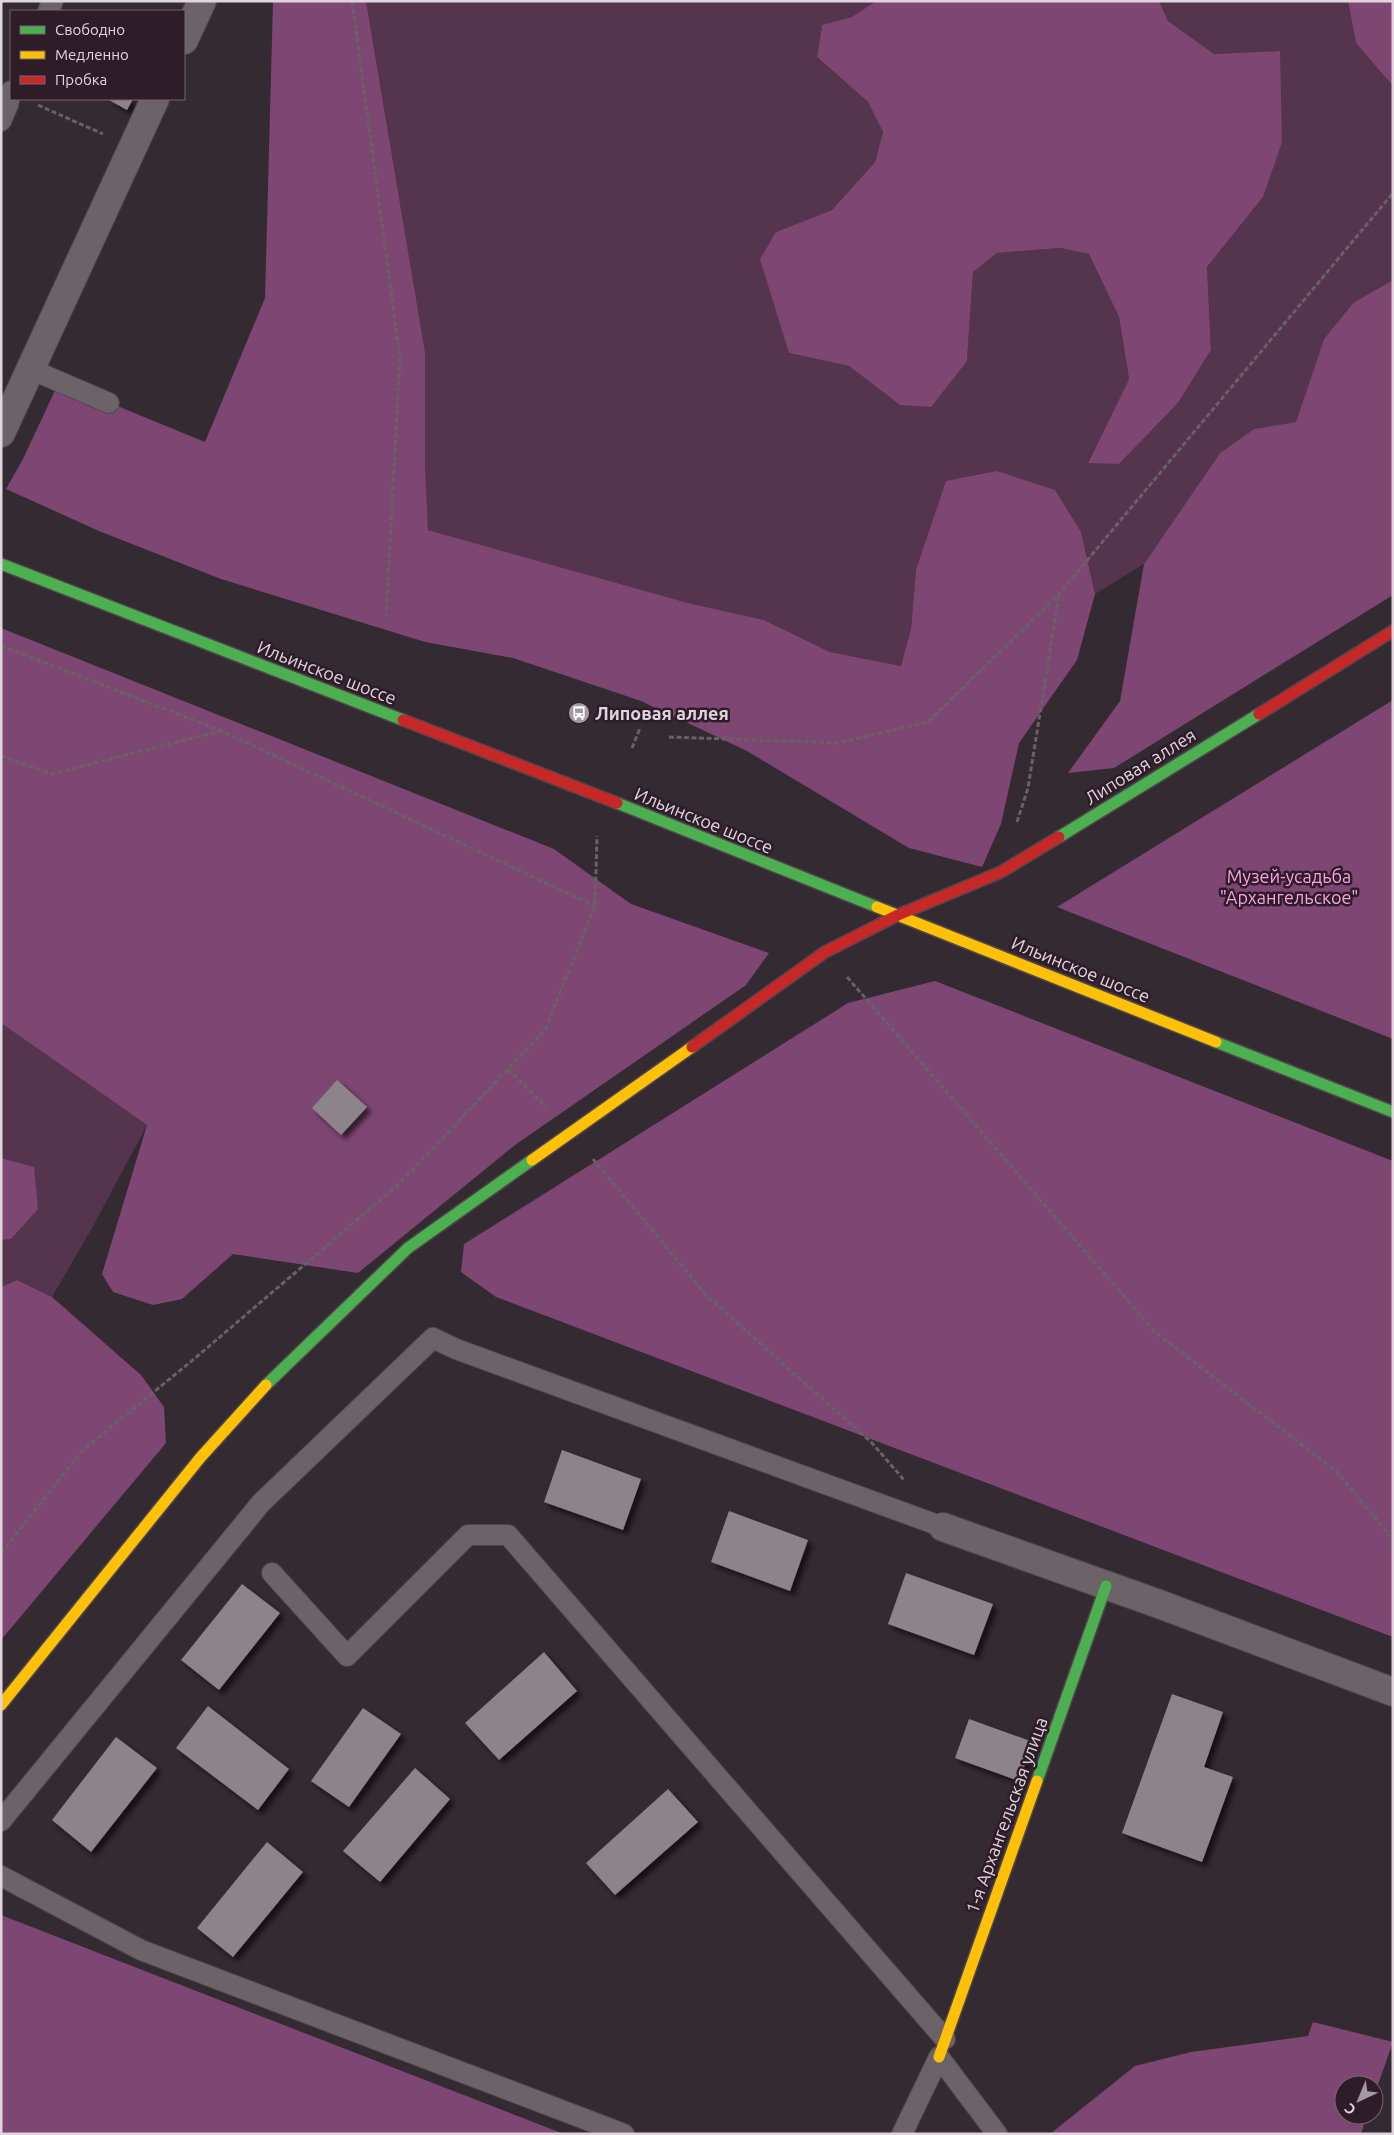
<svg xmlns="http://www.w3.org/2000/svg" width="1394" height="2135" font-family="Ubuntu,sans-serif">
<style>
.green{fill:#55344d}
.forest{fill:#7e4672}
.building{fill:#8d848b;filter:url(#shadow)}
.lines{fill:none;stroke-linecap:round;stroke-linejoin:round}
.lane-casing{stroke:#4f464c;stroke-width:22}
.street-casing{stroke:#4f464c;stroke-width:30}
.fast-casing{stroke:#4f464c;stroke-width:14}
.slow-casing{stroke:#4f464c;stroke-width:14}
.jam-casing{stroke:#4f464c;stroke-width:14}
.path{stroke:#696167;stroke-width:3;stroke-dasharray:5 2.5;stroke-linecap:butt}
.lane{stroke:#6b6368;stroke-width:20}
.street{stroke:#6b6368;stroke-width:28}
.fast{stroke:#4caf50;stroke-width:11}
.slow{stroke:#ffc107;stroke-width:11}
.jam{stroke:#c62828;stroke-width:11}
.labels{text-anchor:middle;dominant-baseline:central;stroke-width:5;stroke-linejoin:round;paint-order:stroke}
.street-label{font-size:18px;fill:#e0d4dd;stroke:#2e1d29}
.poi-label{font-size:18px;font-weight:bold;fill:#e0d4dd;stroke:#2e1d29;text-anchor:start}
.park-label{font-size:18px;fill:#fca0e7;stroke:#2e1d29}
</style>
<defs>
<filter id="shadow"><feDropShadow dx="4.5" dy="4.5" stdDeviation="2.5" flood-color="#0009"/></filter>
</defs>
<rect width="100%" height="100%" fill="#342a31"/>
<!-- green -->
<g class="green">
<path d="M366,1H876L852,17L822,25L817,57L868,102L883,132L875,162L832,210L776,232L789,353L849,366L900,405L967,361L973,272L997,253L1060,248L1089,254L1119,317L1129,379L1088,462L1119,464L1178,403L1211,350L1207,267L1263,197L1280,51L1214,54L1168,21L1159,1H1348L1356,43L1393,86V280L1353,303L1324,339L1296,422L1254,429L1220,453L1144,564L1095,594L1081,532L916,570L911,629L902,666L830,652L764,620L688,603L428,530L425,463V352Z"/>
<path d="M1,1023L147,1125L92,1228L52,1297L17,1280L1,1287V1240L12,1239L34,1167L1,1158Z"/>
</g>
<!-- forest -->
<g class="forest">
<path d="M273,1H366L425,352V463L428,530L688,603L764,620L830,652L901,666L911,629L916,570L946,481L997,471L1055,490L1081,532L1095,594L1077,660L1019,743L1001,824L982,867L909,848L747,751L641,701L513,658L425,642L221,579L99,531L6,489L23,459L59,382L205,442L265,298Z"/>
<path d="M876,1H1159L1168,21L1214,54L1280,51L1282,142L1263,197L1207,267L1211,350L1178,403L1119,464L1088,463L1129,379L1119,317L1089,254L1060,248L997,253L973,272L967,361L931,407L900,405L849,366L789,353L760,259L776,232L832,210L875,162L883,132L868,102L817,57L822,25L852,17Z"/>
<path d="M1348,1H1393V86L1356,43Z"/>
<path d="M1393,280V595L1114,768L1068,773L1120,701L1144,564L1220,453L1254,429L1296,422L1324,339L1353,303Z"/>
<path d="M1,628L554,849L631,904L769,953L746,985L515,1145L358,1273L233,1254L182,1299L153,1305L113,1292L102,1274L147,1125L1,1023Z"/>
<path d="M1393,700V1039L1057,907Z"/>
<path d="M935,981L1393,1161V1637L496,1297L461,1272L464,1244L848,1003Z"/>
<path d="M1,1158L34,1167L38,1209L11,1239L1,1240Z"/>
<path d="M17,1280L52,1297L141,1375L164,1407L166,1443L1,1640V1287Z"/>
<path d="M1,1915L564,2134H1Z"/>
<path d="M1313,2022L1393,2042L1374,2096V2085H1344V2115H1367L1361,2134H1050L1135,2066L1191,2052L1308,2036Z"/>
</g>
<!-- building -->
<g class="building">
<path d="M109,99H133L127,110L109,100Z"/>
<path d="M337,1080L367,1107L341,1135L312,1108Z"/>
<path d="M562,1450L641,1479L623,1530L544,1502Z"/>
<path d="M729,1511L808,1540L790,1591L711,1562Z"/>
<path d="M906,1573L993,1604L974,1655L888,1624Z"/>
<path d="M242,1584L280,1613L219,1690L181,1660Z"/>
<path d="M544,1652L577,1691L499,1760L465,1723Z"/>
<path d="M1172,1694L1223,1712L1204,1767L1233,1777L1202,1862L1122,1833Z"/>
<path d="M208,1706L289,1769L258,1810L176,1748Z"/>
<path d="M363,1708L401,1734L349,1807L311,1781Z"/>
<path d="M969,1719L1033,1742L1019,1781L955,1758Z"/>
<path d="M116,1737L157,1768L91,1852L52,1820Z"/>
<path d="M415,1768L450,1799L380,1882L343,1851Z"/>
<path d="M668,1789L698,1822L615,1895L586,1863Z"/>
<path d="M267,1842L303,1872L233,1957L197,1928Z"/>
</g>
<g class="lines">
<!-- lane casing -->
<g class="lane-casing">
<g id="lane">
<path d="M48,11L53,1"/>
<path d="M1,121L8,105L11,91"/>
<path d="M30,369L109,403"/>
<path d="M272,1573L347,1656L468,1535H508L945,2039"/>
<path d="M1,1821L261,1503L433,1338L456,1349L943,1527"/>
<path d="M1,1876L141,1950L624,2134"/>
<path d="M902,2134L939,2057L997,2134"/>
</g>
</g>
<!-- street casing -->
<g class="street-casing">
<g id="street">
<path d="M184,40L202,1"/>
<path d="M1,433L155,99"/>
<path d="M943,1527L1159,1604L1393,1692"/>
</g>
</g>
<!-- fast casing -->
<g class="fast-casing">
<g id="fast">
<path d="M1,564L403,720"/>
<path d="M617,803L877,907"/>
<path d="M1059,837L1259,714"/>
<path d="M1216,1042L1393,1112"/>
<path d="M266,1385L408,1248L532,1160"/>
<path d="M1037,1781L1106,1586"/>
</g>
</g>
<!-- slow casing -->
<g class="slow-casing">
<g id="slow">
<path d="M877,907L1216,1042"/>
<path d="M532,1160L692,1047"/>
<path d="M1,1705L200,1458L266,1385"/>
<path d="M939,2057L1037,1781"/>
</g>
</g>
<!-- jam casing -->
<g class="jam-casing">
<g id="jam">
<path d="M1259,714L1393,631"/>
<path d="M403,720L617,803"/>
<path d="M692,1047L825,952L898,915L1001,872L1059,837"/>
</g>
</g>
<!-- path -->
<g class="path">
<path d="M352,1L400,358L386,616"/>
<path d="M38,105L103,134"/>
<path d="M1,646L222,731L595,906"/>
<path d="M669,737L837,743L928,722L1060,593L1393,193"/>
<path d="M632,748L640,728"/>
<path d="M1,756L51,774L221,731"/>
<path d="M1017,822L1028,788L1059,595"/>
<path d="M847,977L1154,1331L1337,1472L1393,1539"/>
<path d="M508,1069L547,1108"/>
<path d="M593,1159L707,1296L872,1443L904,1480"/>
<path d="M1,1553L82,1451L194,1359L398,1185L545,1030L595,906L597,836"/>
</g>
<!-- lane -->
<use href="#lane" class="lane"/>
<!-- street -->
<use href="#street" class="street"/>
<!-- fast -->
<use href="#fast" class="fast"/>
<!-- slow -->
<use href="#slow" class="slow"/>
<!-- jam -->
<use href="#jam" class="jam"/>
</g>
<!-- icons -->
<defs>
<g id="bus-disc" transform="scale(1.125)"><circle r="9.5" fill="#a498a1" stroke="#2e1d29"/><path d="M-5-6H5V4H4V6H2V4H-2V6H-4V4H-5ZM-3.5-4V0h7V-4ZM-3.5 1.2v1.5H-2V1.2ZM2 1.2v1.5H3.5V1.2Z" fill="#fff"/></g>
</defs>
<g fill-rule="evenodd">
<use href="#bus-disc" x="579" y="713"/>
</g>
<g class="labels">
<!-- street labels -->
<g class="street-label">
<text transform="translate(327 672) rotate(21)">Ильинское шоссе</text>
<text transform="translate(1140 766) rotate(-32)">Липовая аллея</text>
<text transform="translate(704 820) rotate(22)">Ильинское шоссе</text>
<text transform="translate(1081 969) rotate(22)">Ильинское шоссе</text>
<text transform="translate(1006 1815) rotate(-70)">1-я Архангельская улица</text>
</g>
<!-- poi labels -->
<g class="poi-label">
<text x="595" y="713">Липовая аллея</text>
</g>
<!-- park labels -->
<g class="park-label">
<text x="1289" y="876">Музей-усадьба<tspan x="1289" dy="21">"Архангельское"</tspan></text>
</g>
</g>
<!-- border -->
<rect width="1394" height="2135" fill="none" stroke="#e0d4dd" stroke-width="5"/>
<!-- legend -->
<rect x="10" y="10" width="175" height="90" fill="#2e1d29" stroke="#756671"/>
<rect x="20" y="26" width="25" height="8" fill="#4caf50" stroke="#756671"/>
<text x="55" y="35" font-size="15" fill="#e0d4dd">Свободно</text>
<rect x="20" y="51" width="25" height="8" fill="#ffc107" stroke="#756671"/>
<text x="55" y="60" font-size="15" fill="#e0d4dd">Медленно</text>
<rect x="20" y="76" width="25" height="8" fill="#c62828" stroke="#756671"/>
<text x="55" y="85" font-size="15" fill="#e0d4dd">Пробка</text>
<!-- north arrow -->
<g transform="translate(1359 2100) rotate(224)"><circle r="24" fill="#2e1d29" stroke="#756671"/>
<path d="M0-4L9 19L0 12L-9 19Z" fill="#a498a1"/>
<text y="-8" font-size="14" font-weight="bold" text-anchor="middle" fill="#e0d4dd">С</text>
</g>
</svg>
